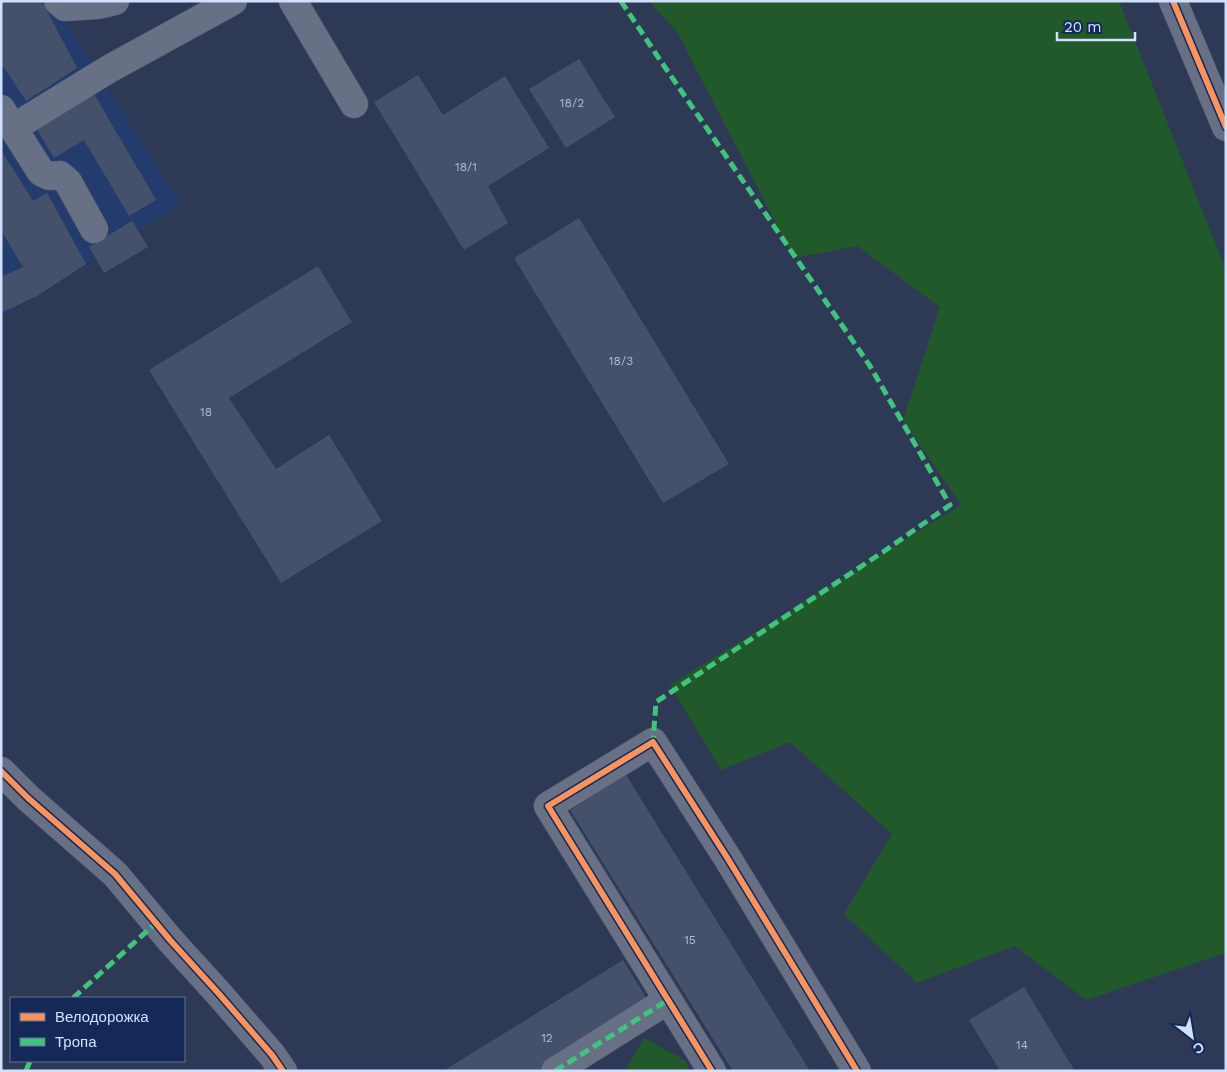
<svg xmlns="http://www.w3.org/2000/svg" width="1227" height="1072" font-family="'Work Sans',sans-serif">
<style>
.built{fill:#243b6e}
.green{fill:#21592a}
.building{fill:#45516a}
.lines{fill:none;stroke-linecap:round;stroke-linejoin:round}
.minor-casing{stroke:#4b566d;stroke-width:29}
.minor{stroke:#677085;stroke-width:28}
.quiet{stroke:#40c37c;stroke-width:5;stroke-dasharray:10 5;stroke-linecap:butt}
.cycleway-casing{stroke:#152958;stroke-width:9}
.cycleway{stroke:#f8935d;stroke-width:6}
.labels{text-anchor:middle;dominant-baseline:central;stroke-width:4;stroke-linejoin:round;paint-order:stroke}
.number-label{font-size:12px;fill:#aebcd9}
</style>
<rect width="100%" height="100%" fill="#2e3a55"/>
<!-- built -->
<path class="built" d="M1,1H56L54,4L181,204L1,318Z"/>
<!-- green -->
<g class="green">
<path d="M649,1H1119L1226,270V953L1086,1000L1015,946L917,983L844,914L892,834L790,742L721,770L670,685L961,505L903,420L940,307L857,246L794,258L677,32Z"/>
<path d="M644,1038L686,1061L689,1071H625Z"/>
</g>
<!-- building -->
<g class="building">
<path d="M1,1H40L45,7L77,68L26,101L1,63Z"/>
<path d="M579,59L615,117L566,148L529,89Z"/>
<path d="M418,75L443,115L505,76L549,148L488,186L508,223L464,250L374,102Z"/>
<path d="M93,92L156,200L129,216L84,140L54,158L35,126Z"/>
<path d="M1,150L33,201L47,193L86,264L37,296L1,313V277L23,267L1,230Z"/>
<path d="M579,218L729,464L663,503L514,258Z"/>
<path d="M132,221L148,247L104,273L89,247Z"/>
<path d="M318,266L352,322L229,398L276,469L329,435L382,521L281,583L149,370Z"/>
<path d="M626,775L810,1071H733L570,810Z"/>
<path d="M623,960L650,1004L543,1071H443Z"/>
<path d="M1024,987L1075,1071H1000L969,1020Z"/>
</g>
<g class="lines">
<!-- minor casing -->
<g class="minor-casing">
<g id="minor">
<path d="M58,1L65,7L97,5L115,1"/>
<path d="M293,1L354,104"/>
<path d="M1173,1L1226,127"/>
<path d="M1,109L41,172L49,176L60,175L68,182L94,229"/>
<path d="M13,128L109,69L233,1"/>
<path d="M1,771L28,798L115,874L170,940L220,995L272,1055L283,1071"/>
<path d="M555,1071L668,1000"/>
<path d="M712,1071L548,806L653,742L728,859L857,1071"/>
</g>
</g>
<!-- minor -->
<use href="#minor" class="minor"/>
<!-- quiet -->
<g class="quiet">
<path d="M621,1L660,60L870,366L950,505L883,552L656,702L653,742"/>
<path d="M73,998L156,923"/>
<path d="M26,1071L30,1061"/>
<path d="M555,1071L668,1000"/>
</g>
<!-- cycleway casing -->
<g class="cycleway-casing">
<g id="cycleway">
<path d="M1173,1L1226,127"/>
<path d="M1,771L28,798L115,874L170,940L220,995L272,1055L283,1071"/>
<path d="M712,1071L548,806L653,742L728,859L857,1071"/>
</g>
</g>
<!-- cycleway -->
<use href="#cycleway" class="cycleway"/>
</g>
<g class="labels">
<!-- number labels -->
<g class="number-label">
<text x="572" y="103">18/2</text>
<text x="466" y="167">18/1</text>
<text x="621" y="361">18/3</text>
<text x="206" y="412">18</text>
<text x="690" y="940">15</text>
<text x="547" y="1038">12</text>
<text x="1022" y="1045">14</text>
</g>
</g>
<!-- border -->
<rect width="1227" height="1072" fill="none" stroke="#d1e0fe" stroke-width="5"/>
<!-- legend -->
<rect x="10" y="997" width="175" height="65" fill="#152958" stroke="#60729a"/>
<rect x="20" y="1013" width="25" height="8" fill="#f8935d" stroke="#60729a"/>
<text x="55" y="1022" font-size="15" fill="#d1e0fe">Велодорожка</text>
<rect x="20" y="1038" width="25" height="8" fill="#40c37c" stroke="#60729a"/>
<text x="55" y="1047" font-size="15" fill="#d1e0fe">Тропа</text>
<!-- north arrow -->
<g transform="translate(1192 1037) rotate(149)" stroke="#152958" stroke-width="4" paint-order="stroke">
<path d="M0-4L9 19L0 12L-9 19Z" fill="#d1e0fe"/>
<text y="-8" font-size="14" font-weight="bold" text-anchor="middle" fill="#d1e0fe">С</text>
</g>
<!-- scale -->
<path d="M1057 32v8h78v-8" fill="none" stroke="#d1e0fe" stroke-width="2.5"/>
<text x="1064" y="32" font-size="15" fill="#d1e0fe" stroke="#152958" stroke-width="4" paint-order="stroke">20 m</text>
</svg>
